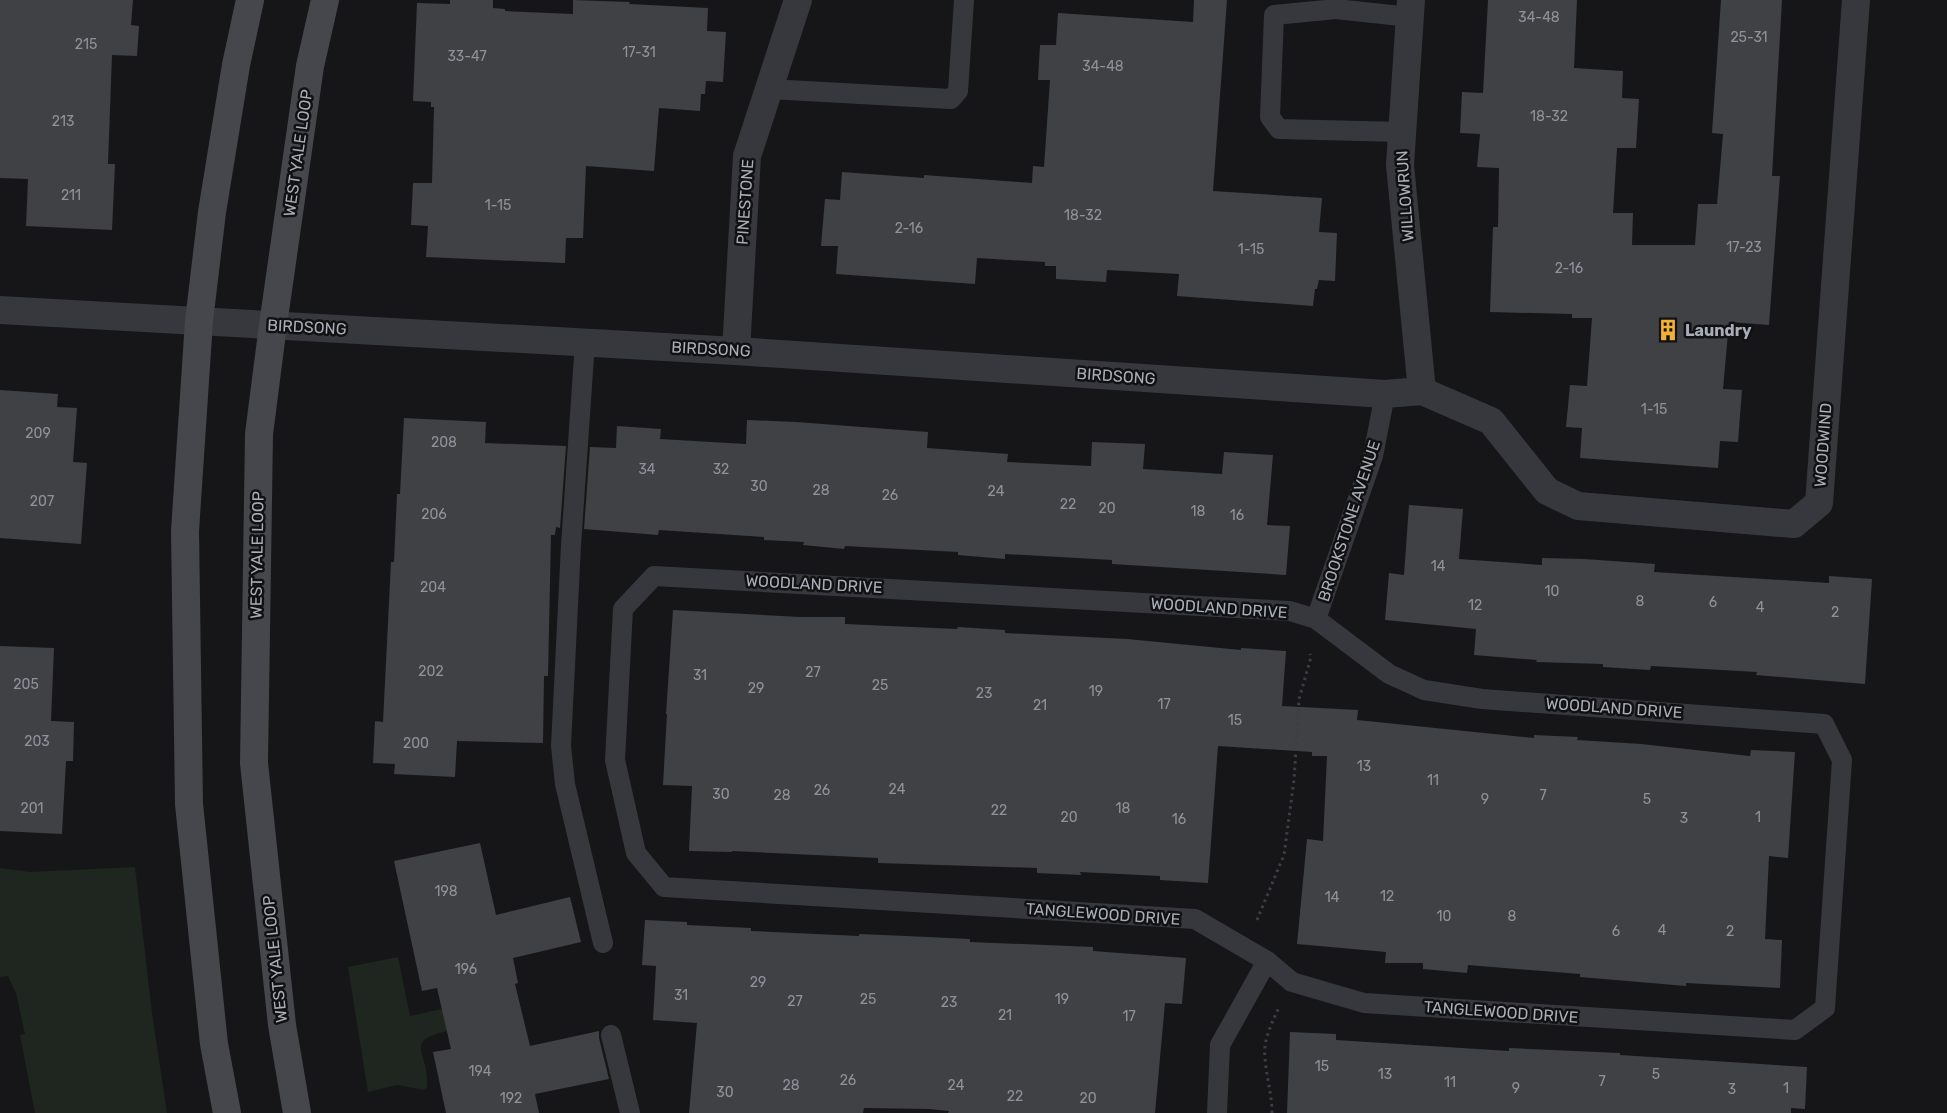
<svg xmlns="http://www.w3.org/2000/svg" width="1947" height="1113" font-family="Rubik,sans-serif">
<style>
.green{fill:#1e261f}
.building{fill:#404145}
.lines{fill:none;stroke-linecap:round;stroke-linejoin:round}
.path{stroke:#3d3f44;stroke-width:3;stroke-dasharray:2.5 4;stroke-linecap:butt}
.service{stroke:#37383d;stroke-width:20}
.minor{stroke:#37383d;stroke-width:28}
.secondary{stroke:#45474d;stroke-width:28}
.labels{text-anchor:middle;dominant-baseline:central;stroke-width:5;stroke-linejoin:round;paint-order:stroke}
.number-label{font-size:14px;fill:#8e929b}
.street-label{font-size:16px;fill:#a8adb8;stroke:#111113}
.poi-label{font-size:16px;font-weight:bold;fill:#a8adb8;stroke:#111113;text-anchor:start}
</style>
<rect width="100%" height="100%" fill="#161618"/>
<!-- green -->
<g class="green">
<path d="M135,867L152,1013L167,1113H35L20,1035L25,1034L16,993L8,976L0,977V868L30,872Z"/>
<path d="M398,957L410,1016L442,1009L456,1029C398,1041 430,1049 427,1087L424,1090L397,1085L368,1092L348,967Z"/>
</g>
<!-- building -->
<g class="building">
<path d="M0,0H133L131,25L139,26L137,56L112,55L108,164H115L112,230L26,226L28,179L0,178Z"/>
<path d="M450,0H493V8L505,9V11L573,14V0L630,2L629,4L708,8L707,31L726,32L723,82L706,81L705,94H701L700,111L659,108L654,171L586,166L583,238H566L565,263L426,257L428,226L411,225L413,183H432L434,107H431V102L413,101L417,3L450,4Z"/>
<path d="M1194,0H1227L1213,191L1322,198L1319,232L1337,233L1335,281L1319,280L1317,289H1315L1313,306L1177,296L1179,274L1107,270L1106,282L1056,279V266H1045V262L977,258L975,284L836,274L838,246H821L825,199L840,200L842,172L924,178V175L1032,183L1033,166L1044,167L1050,80H1038L1040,45H1056L1058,13L1193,22Z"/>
<path d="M1488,0H1577L1574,68L1623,71L1622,98L1639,99L1636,148H1617L1613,213H1633L1632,245H1695L1698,204H1717L1723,134L1712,133L1721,0H1782L1772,176H1780L1769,325L1729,322L1723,389L1742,390L1738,442L1720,441L1718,468L1580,458L1582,428L1566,427L1570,385L1587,386L1592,318H1572V314L1490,312L1493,227H1498L1499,168L1477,167L1480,134L1460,133L1462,92L1483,93Z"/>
<path d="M0,390L58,394L57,407L77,408L73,462L87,463L81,544L0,538Z"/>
<path d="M404,418L486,422L485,443L566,446L560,528L556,527L555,535H551L548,676H544L543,743L457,741L455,777L394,774L395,764L373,763L375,721L383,722L391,562H394L397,494H400Z"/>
<path d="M747,420L796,422L928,432L927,448L1008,454L1007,462L1091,466L1092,442L1145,444L1143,469L1222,474L1224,452L1273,455L1267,525L1290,526L1286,575L1112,564V560L1005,554V559L958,555V552L845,546L844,549L803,545L804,542L764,540V537L659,530L658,535L584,529L590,447L616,448L617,426L661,429L660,439L746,444Z"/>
<path d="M1409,505L1463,509L1459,559L1542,565V558L1584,559L1655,564L1654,572L1829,583V576L1872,579L1865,684L1756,675L1757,672L1651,666L1650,670L1603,667V664L1536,662L1537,660L1474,655L1476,629L1385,620L1389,573L1404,575Z"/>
<path d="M673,610L800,617H845V624L957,629L958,627L1005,630V633L1127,639L1241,650V648L1286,651L1282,706L1358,710L1357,720L1534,738V735L1578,737L1577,740L1641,744L1750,756L1751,750L1795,752L1788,858L1769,856L1765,939L1782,940L1780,988L1686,983V986L1580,977V974L1468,965L1467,973L1423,969V963H1385L1386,952L1297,944L1307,839L1323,841L1327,756H1312V752L1218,746L1208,883L1160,880V876L1080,872L1081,875L1037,873V868L878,863V858L732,851V852L689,851L692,786L663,785L667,714H666Z"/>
<path d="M0,646L54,648L51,721L74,722L73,761H66L62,834L0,831Z"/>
<path d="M480,843L496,915L570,897L581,942L513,958L518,983L515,984L530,1046L599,1031V1038L609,1079L535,1094L539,1113H446L433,1052L451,1049L437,988L422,991L394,861Z"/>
<path d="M645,920L687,922V925L751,928V931L859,936V934L906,936L970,939V942L1093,947V951L1186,958L1182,1004L1165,1003L1155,1113H948L949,1111L929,1109L864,1108L863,1113H689L697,1023L653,1020L656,966L642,965Z"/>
<path d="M1290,1032L1336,1034V1040L1509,1051V1048L1620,1053V1055L1807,1067L1805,1109L1791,1108V1113H1287Z"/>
</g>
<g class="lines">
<!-- path -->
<g class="path">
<path d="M1257,920L1284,855L1294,780L1299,699L1311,657L1310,654"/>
<path d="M1272,1113C1272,1094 1266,1076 1265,1057C1263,1040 1272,1023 1279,1007"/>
</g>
<!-- service -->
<g class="service">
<path d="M769,89L951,99L958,91L964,0"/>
<path d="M1402,132L1279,129L1270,117L1274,15L1336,9L1410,17"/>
<path d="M585,342L571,545L561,746L565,784L603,943"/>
<path d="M654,576L1290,611L1316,619L1389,674L1424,690L1482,699L1824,724L1842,760L1825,1008L1795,1030L1364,1003L1292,982L1267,961L1195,919L664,887L636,853L615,760L623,609Z"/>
<path d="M1316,619L1373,456L1385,394"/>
<path d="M611,1035L630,1113"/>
<path d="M1217,1113L1220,1045L1267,961"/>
</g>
<!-- minor -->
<g class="minor">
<path d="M1411,0L1400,165L1422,391"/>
<path d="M0,310L736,351L1385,394L1422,391L1491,421L1547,491L1578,506L1794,524L1819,503L1856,0"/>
<path d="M736,351L747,156L798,0"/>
</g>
<!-- secondary -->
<g class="secondary">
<path d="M227,1113L214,1044L189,804L185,531L199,321L212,212L236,65L250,0"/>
<path d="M297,1113L282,1025L254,763L259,434L273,325L310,66L325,0"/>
</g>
</g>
<!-- icons -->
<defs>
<g id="building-bare" transform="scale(1.725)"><path d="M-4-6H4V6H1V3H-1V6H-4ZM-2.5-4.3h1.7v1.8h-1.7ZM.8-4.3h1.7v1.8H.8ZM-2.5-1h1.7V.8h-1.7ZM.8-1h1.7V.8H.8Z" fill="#f2b134" stroke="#111113" stroke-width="2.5" paint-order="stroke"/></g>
</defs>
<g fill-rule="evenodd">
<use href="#building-bare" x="1668" y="330"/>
</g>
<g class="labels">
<!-- number labels -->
<g class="number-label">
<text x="1539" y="17">34-48</text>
<text x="1749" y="37">25-31</text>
<text x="86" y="44">215</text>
<text x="639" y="52">17-31</text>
<text x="467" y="56">33-47</text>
<text x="1103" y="66">34-48</text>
<text x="1549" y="116">18-32</text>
<text x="63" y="121">213</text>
<text x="71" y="195">211</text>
<text x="498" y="205">1-15</text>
<text x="1083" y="215">18-32</text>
<text x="909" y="228">2-16</text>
<text x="1744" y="247">17-23</text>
<text x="1251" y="249">1-15</text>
<text x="1569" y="268">2-16</text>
<text x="1654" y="409">1-15</text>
<text x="38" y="433">209</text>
<text x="444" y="442">208</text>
<text x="647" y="469">34</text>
<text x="721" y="469">32</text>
<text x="759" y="486">30</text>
<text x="821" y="490">28</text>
<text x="996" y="491">24</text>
<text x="890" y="495">26</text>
<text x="42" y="501">207</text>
<text x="1068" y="504">22</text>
<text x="1107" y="508">20</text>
<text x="1198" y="511">18</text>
<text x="434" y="514">206</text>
<text x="1237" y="515">16</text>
<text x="1438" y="566">14</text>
<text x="433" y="587">204</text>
<text x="1552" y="591">10</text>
<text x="1640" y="601">8</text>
<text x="1713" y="602">6</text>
<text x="1475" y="605">12</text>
<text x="1760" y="607">4</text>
<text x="1835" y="612">2</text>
<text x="431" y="671">202</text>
<text x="813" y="672">27</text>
<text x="700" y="675">31</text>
<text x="26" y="684">205</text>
<text x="880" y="685">25</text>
<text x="756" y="688">29</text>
<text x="1096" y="691">19</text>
<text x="984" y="693">23</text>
<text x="1164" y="704">17</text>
<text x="1040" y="705">21</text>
<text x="1235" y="720">15</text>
<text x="37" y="741">203</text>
<text x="416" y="743">200</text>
<text x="1364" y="766">13</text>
<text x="1433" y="780">11</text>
<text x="897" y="789">24</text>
<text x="822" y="790">26</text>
<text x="721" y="794">30</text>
<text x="782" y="795">28</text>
<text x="1543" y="795">7</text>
<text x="1485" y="799">9</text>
<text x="1647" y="799">5</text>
<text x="32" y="808">201</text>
<text x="1123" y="808">18</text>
<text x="999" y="810">22</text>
<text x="1069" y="817">20</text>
<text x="1758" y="817">1</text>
<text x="1684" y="818">3</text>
<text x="1179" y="819">16</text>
<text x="446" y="891">198</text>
<text x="1387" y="896">12</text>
<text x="1332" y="897">14</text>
<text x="1444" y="916">10</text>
<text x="1512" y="916">8</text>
<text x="1662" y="930">4</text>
<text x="1616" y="931">6</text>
<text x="1730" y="931">2</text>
<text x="466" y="969">196</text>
<text x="758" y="982">29</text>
<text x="681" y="995">31</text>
<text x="868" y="999">25</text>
<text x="1062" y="999">19</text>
<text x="795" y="1001">27</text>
<text x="949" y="1002">23</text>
<text x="1005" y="1015">21</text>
<text x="1129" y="1016">17</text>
<text x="1322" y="1066">15</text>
<text x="480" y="1071">194</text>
<text x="1385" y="1074">13</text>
<text x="1656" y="1074">5</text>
<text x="848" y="1080">26</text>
<text x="1602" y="1081">7</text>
<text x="1450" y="1082">11</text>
<text x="791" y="1085">28</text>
<text x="956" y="1085">24</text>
<text x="1516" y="1088">9</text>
<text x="1786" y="1088">1</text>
<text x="1732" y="1089">3</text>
<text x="725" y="1092">30</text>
<text x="1015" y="1096">22</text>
<text x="511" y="1098">192</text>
<text x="1088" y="1098">20</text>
</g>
<!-- street labels -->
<g class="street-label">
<text transform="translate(298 153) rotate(-82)">WEST YALE LOOP</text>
<text transform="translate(1405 196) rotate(-94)">WILLOWRUN</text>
<text transform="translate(745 202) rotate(-86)">PINESTONE</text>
<text transform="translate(307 327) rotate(3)">BIRDSONG</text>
<text transform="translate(711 349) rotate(3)">BIRDSONG</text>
<text transform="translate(1116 376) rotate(4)">BIRDSONG</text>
<text transform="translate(1823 445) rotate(-86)">WOODWIND</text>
<text transform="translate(1349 521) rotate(-72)">BROOKSTONE AVENUE</text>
<text transform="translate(257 555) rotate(-89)">WEST YALE LOOP</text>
<text transform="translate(814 584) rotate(3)">WOODLAND DRIVE</text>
<text transform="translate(1219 608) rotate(4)">WOODLAND DRIVE</text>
<text transform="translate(1614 708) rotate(4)">WOODLAND DRIVE</text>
<text transform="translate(1103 914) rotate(4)">TANGLEWOOD DRIVE</text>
<text transform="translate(275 959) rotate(-96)">WEST YALE LOOP</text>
<text transform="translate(1501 1012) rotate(4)">TANGLEWOOD DRIVE</text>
</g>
<!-- poi labels -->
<g class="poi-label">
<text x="1685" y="330">Laundry</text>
</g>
</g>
</svg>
